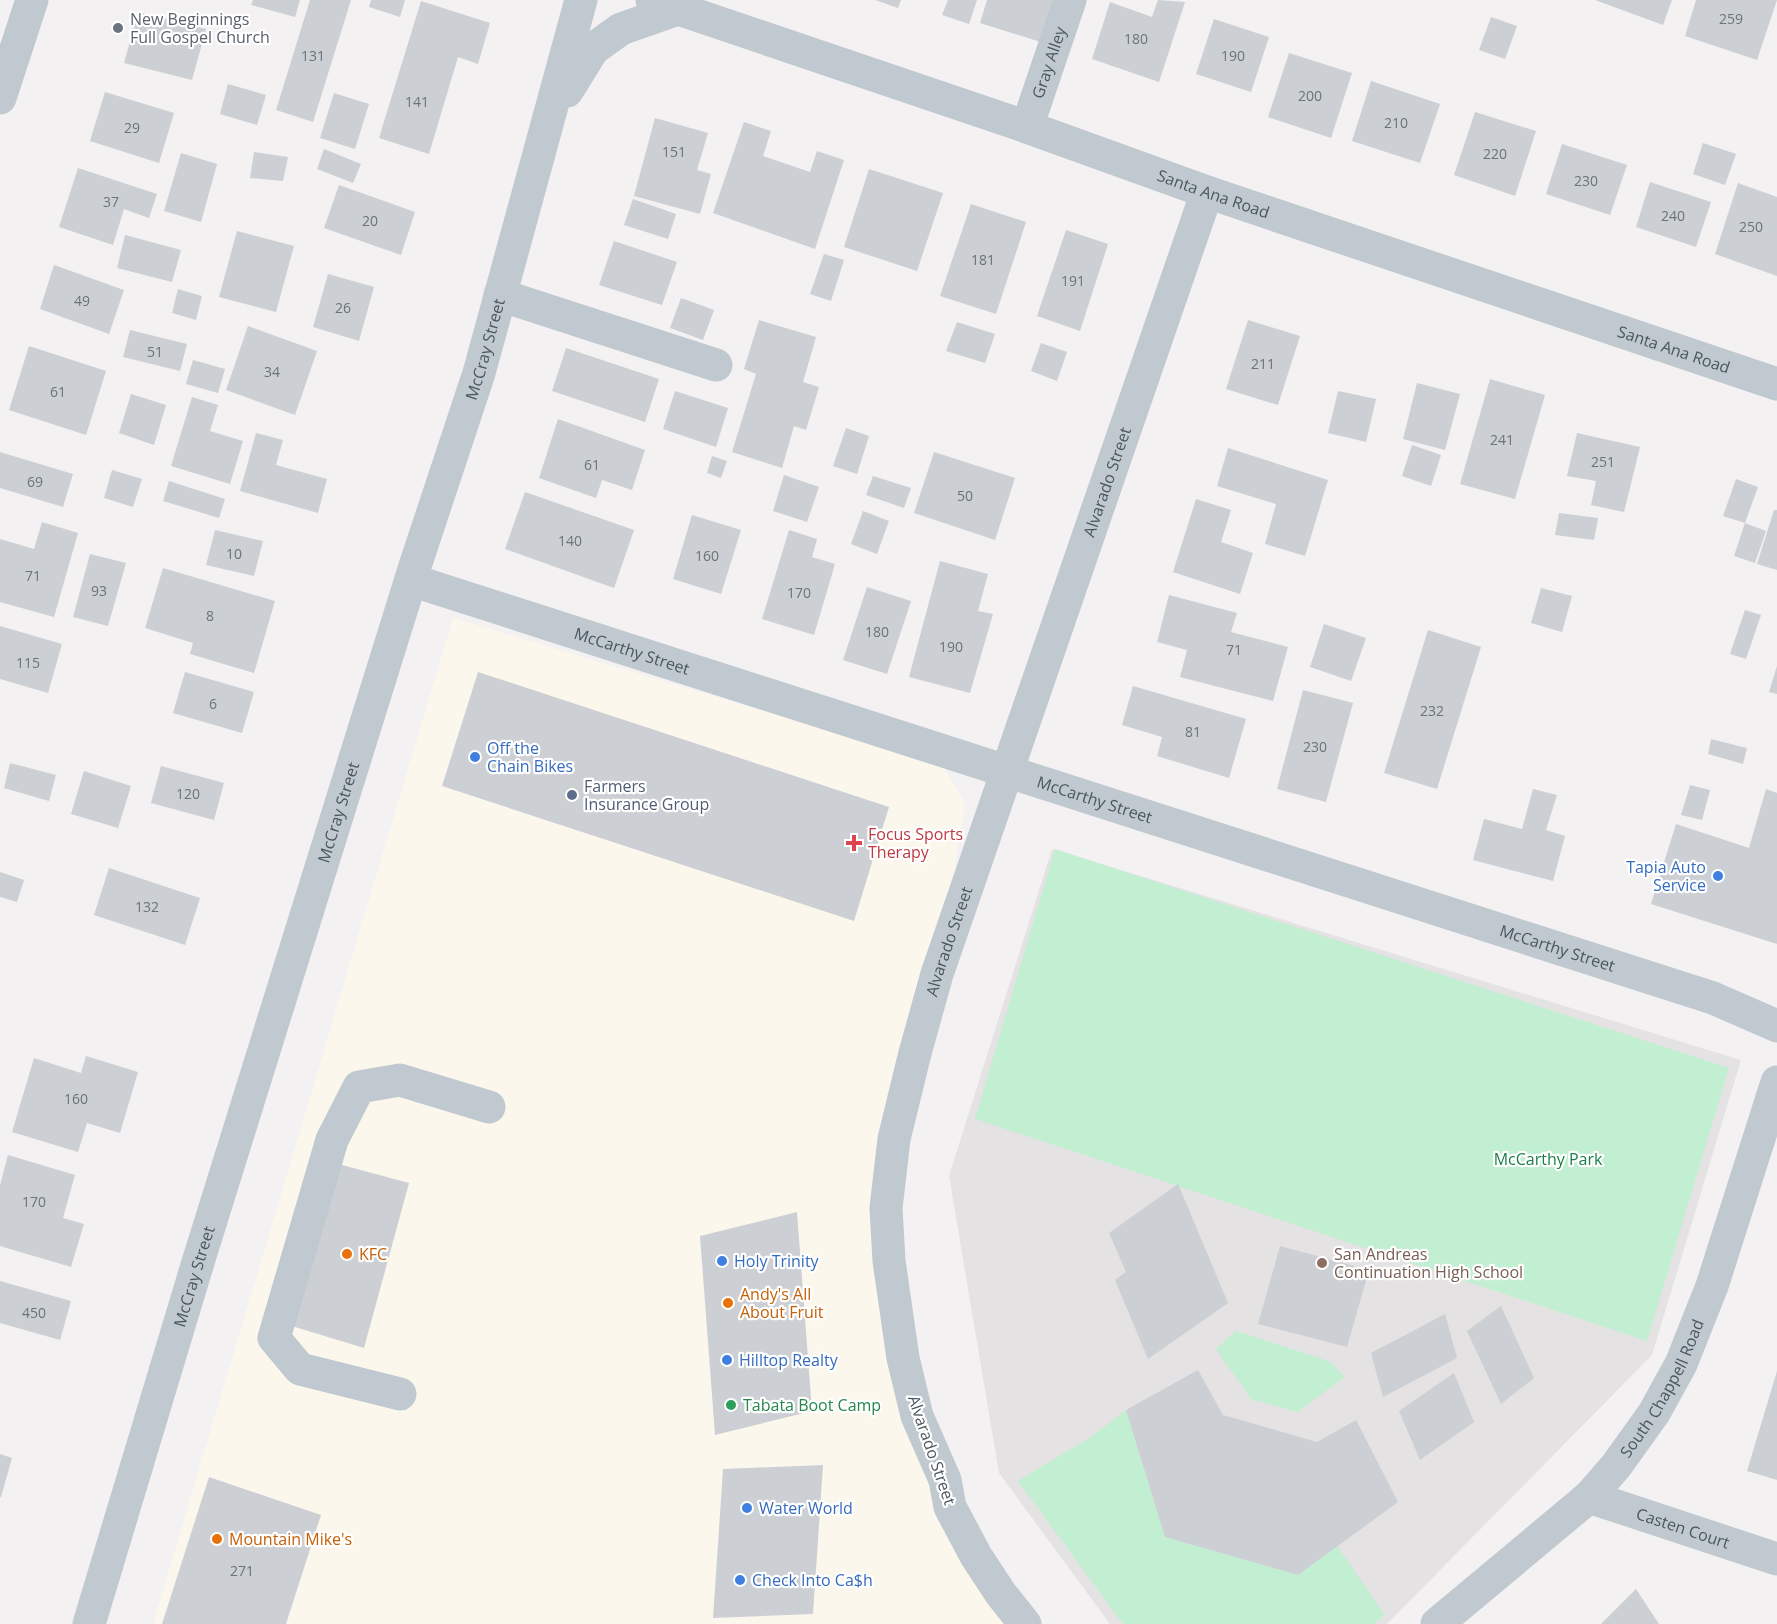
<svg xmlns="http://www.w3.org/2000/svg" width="1777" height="1624" font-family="'Open Sans',sans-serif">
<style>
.commercial{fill:#fcf7ed}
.education{fill:#e4e2e3}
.green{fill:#c2eed1}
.building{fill:#cccfd3}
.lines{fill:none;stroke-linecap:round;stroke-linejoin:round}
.minor{stroke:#c0c9cf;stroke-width:33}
.worship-dot{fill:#6b7280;stroke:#fff;stroke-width:2}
.shop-dot{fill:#3f7fe0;stroke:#fff;stroke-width:2}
.service-dot{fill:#5c6f8a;stroke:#fff;stroke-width:2}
.health-dot{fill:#e0444e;stroke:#fff;stroke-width:2}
.food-dot{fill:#e8710a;stroke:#fff;stroke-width:2}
.education-dot{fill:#8d6e63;stroke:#fff;stroke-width:2}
.leisure-dot{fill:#2e9e5b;stroke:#fff;stroke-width:2}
.labels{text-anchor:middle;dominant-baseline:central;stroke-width:4.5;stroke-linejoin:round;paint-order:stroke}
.number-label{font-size:14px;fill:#6a747b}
.worship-label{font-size:16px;fill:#5b616d;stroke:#fff;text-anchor:start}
.street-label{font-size:16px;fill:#4a565e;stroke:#fff}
.shop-label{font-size:16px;fill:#366cbe;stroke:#fff;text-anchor:start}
.service-label{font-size:16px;fill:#4e5e75;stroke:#fff;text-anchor:start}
.health-label{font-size:16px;fill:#be3a42;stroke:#fff;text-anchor:start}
.park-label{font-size:16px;fill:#1b7f47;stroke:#fff}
.food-label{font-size:16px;fill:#c56008;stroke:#fff;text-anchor:start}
.education-label{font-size:16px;fill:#785e54;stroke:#fff;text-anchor:start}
.leisure-label{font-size:16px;fill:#27864d;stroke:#fff;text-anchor:start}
</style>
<rect width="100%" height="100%" fill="#f4f1f2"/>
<!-- commercial -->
<path class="commercial" d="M453,618L943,765L965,804L937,974L893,1130L906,1389L1022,1624H153Z"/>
<!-- education -->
<path class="education" d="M1052,849L1741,1060L1652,1355L1387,1624H1110L999,1473L949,1176Z"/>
<!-- green -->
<g class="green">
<path d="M1055,849L1729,1068L1647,1341L975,1119Z"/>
<path d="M1236,1331L1329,1361L1345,1377L1297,1412L1251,1399L1216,1349Z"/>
<path d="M1126,1410L1165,1537L1298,1575L1337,1546L1384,1614L1375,1624H1123L1018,1481L1091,1437Z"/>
</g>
<!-- building -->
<g class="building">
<path d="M253,0H300L295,17L251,5Z"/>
<path d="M310,0H351L313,122L276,110Z"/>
<path d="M371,0H405L400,17L369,7Z"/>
<path d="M875,0H901L898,8Z"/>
<path d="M948,0H977L969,24L942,15Z"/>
<path d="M987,0H1056L1044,43L980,23Z"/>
<path d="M1158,0L1185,2L1159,82L1092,59L1110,2L1152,17Z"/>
<path d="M1595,0H1672L1663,25Z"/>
<path d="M1696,0H1777L1757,60L1685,36Z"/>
<path d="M421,1L490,23L478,64L458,57L429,154L379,138Z"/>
<path d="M138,12L206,29L192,80L124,63Z"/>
<path d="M1491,17L1517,26L1505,59L1479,50Z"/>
<path d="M1214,19L1269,37L1251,92L1196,74Z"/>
<path d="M1289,53L1352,73L1331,138L1268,117Z"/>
<path d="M1371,81L1440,104L1420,163L1352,141Z"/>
<path d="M228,84L266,95L257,125L220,114Z"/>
<path d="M105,92L174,113L159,163L90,141Z"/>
<path d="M334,93L369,104L355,149L320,138Z"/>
<path d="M1475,112L1536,131L1515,196L1454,175Z"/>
<path d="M655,118L708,133L697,170L711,174L700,214L634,196Z"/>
<path d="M744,122L771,131L763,156L810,172L817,151L844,160L815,249L713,213Z"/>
<path d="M1703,143L1736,154L1725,185L1693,174Z"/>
<path d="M1562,144L1627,165L1610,215L1546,194Z"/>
<path d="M324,149L361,164L353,183L317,169Z"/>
<path d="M254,152L288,157L283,181L250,178Z"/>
<path d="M181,153L217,164L201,222L164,211Z"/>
<path d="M78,168L157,194L149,218L124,209L113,245L59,227Z"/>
<path d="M869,169L943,193L917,271L844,247Z"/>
<path d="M1650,182L1711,202L1696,247L1636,227Z"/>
<path d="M1738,183L1777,197V276L1715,254Z"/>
<path d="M339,185L415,212L401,255L324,228Z"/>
<path d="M633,199L676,214L668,239L624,225Z"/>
<path d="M971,204L1026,222L996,314L940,296Z"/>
<path d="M1066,230L1108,244L1080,331L1037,316Z"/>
<path d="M237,231L294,246L276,312L219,297Z"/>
<path d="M125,235L181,250L172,282L117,268Z"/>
<path d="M614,241L677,262L662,305L599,285Z"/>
<path d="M824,254L844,260L831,301L810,294Z"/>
<path d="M54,265L124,290L109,334L40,309Z"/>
<path d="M328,274L374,287L359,341L313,327Z"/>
<path d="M178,289L202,296L196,320L172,313Z"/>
<path d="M681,298L714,310L703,340L670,328Z"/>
<path d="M759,320L816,337L803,382L819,387L806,430L794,426L782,468L732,452L756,374L744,369Z"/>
<path d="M1248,320L1300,336L1278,405L1226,389Z"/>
<path d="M957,322L995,334L985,363L946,351Z"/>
<path d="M248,326L317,351L295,415L226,390Z"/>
<path d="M130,330L187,344L180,371L123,357Z"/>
<path d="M1041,343L1067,352L1057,381L1031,371Z"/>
<path d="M29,346L106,371L86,435L9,410Z"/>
<path d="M566,348L659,379L645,422L552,391Z"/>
<path d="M193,360L225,369L218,393L186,384Z"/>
<path d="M1490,379L1545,395L1515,499L1460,484Z"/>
<path d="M1417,383L1460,394L1445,450L1403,439Z"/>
<path d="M675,391L728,408L716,447L663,429Z"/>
<path d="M1338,391L1376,399L1366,442L1328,433Z"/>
<path d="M131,394L166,405L154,445L119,433Z"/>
<path d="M192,397L218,405L210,431L243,441L230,484L171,466Z"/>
<path d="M558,419L645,450L632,490L602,480L596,498L539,478Z"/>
<path d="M846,428L869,436L857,474L833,466Z"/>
<path d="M256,433L283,440L276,465L327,479L318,513L240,491Z"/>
<path d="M1577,433L1640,447L1624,512L1591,505L1596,481L1567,476Z"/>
<path d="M1412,445L1441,455L1431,486L1402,476Z"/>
<path d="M1228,448L1328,480L1305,556L1265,544L1276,504L1217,486Z"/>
<path d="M0,452L73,474L63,507L0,488Z"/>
<path d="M934,452L1015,478L995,540L914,513Z"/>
<path d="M712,456L727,461L721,478L707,473Z"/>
<path d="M112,470L142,479L133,507L104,498Z"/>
<path d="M784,475L819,487L807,522L773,511Z"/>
<path d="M873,476L911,488L904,508L866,495Z"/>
<path d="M1736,479L1758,487L1745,523L1723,516Z"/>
<path d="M169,481L225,499L219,518L163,501Z"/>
<path d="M525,492L634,530L614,588L505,549Z"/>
<path d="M1196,499L1231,510L1221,542L1253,553L1240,594L1173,572Z"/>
<path d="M1774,510H1777V570L1757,564Z"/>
<path d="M863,511L889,521L877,554L851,544Z"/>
<path d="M1559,513L1598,518L1594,540L1555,535Z"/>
<path d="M692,515L741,530L721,594L673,579Z"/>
<path d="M42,522L78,533L54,617L0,602V539L34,549Z"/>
<path d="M1745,523L1766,531L1755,563L1734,556Z"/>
<path d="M215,530L263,541L254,576L206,565Z"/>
<path d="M789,530L817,539L812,557L835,564L814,635L762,619Z"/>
<path d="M90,554L126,563L108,626L73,617Z"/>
<path d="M940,561L988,574L978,611L993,614L970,693L909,677Z"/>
<path d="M163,568L275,601L254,673L190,654L193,643L145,628Z"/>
<path d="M867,587L911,601L887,674L843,660Z"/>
<path d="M1541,588L1572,596L1562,632L1531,623Z"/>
<path d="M1169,595L1237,613L1231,632L1288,647L1273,701L1180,677L1187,650L1157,642Z"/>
<path d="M1745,610L1761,615L1746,659L1730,654Z"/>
<path d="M1324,624L1366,638L1351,681L1310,667Z"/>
<path d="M0,626L62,644L48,693L0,679Z"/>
<path d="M1428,630L1481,647L1437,789L1384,773Z"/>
<path d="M1777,666V694L1769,692Z"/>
<path d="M185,672L254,692L242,733L173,713Z"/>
<path d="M478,672L889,807L854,921L442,786Z"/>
<path d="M1133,686L1246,719L1229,778L1157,756L1162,737L1122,725Z"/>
<path d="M1303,690L1353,703L1326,802L1277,789Z"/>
<path d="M1711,739L1747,748L1743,764L1708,754Z"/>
<path d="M10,763L56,775L49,801L4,788Z"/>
<path d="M161,766L224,783L214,820L151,803Z"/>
<path d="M84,771L131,786L118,828L71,814Z"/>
<path d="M1690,785L1710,790L1702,820L1681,815Z"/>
<path d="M1533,789L1557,795L1546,830L1565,836L1553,881L1473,860L1484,819L1522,829Z"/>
<path d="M1766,789L1777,793V944L1651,904L1676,824L1749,848Z"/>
<path d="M109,868L200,898L185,945L94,915Z"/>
<path d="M0,872L24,880L17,902L0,897Z"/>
<path d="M86,1056L138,1072L120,1133L87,1123L78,1152L12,1132L34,1058L81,1073Z"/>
<path d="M8,1155L75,1175L63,1218L84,1224L71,1267L0,1246V1185Z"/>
<path d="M331,1162L409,1183L364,1348L285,1324Z"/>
<path d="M1178,1184L1228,1303L1148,1359L1115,1280L1126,1272L1109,1233Z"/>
<path d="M797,1212L812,1411L715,1435L700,1236Z"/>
<path d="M1280,1246L1369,1270L1347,1347L1258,1324Z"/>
<path d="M0,1281L71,1301L60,1340L0,1323Z"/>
<path d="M1501,1306L1534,1378L1501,1404L1467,1331Z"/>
<path d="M1445,1314L1457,1358L1383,1397L1371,1353Z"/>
<path d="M1198,1370L1223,1415L1317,1442L1356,1420L1398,1502L1298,1575L1165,1537L1126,1410Z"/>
<path d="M1777,1371V1480L1747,1471Z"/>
<path d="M1454,1373L1474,1422L1420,1460L1399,1411Z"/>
<path d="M0,1454L12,1458L1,1497H0Z"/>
<path d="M823,1465L813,1614L713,1618L723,1469Z"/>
<path d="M209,1477L321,1515L286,1624H162Z"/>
<path d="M1636,1589L1659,1624H1601Z"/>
</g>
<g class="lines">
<!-- minor -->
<g class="minor">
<path id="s1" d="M652,0L1027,127L1207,192L1777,384"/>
<path d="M567,91L593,49L621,29L678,9L684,4"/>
<path d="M0,98L32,0"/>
<path id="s2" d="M1027,127L1070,0"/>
<path d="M500,295L716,365"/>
<path id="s3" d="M411,580L1713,998L1777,1026"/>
<path d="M400,1394L300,1369L274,1338L332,1140L359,1087L400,1080L489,1107"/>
<path id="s4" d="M1589,1497L1777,1559"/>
<path id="s5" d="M89,1624L199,1259L415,566L479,373L581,0"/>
<path id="s6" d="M1025,1624L1001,1594L976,1556L950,1507L945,1480L917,1416L903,1358L889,1261L886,1208L894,1139L915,1053L937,974L1207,192"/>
<path id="s7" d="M1437,1624L1589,1497L1616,1466L1654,1413L1681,1364L1712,1286L1777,1082"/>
</g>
</g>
<!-- markers -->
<circle class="worship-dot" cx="118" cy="28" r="6"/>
<g class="shop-dot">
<circle cx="475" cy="757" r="6"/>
<circle cx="1718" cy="876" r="6"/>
<circle cx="722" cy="1261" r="6"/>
<circle cx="727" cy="1360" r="6"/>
<circle cx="747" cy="1508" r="6"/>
<circle cx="740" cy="1580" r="6"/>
</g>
<circle class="service-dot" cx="572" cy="795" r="6"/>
<path class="health-dot" d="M851 834h6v6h6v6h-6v6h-6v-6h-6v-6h6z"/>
<g class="food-dot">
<circle cx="347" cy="1254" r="6"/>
<circle cx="728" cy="1303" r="6"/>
<circle cx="217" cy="1539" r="6"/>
</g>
<circle class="education-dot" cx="1322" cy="1263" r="6"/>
<circle class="leisure-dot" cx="731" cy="1405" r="6"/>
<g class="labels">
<!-- number labels -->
<g class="number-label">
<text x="1731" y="18">259</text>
<text x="1136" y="38">180</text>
<text x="313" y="55">131</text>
<text x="1233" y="55">190</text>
<text x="1310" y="95">200</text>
<text x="417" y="101">141</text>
<text x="1396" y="122">210</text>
<text x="132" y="127">29</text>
<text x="674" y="151">151</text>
<text x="1495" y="153">220</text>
<text x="1586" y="180">230</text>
<text x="111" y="201">37</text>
<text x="1673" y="215">240</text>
<text x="370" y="220">20</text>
<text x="1751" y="226">250</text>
<text x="983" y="259">181</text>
<text x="1073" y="280">191</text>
<text x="82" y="300">49</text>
<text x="343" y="307">26</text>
<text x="155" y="351">51</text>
<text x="1263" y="363">211</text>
<text x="272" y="371">34</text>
<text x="58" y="391">61</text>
<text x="1502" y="439">241</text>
<text x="1603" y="461">251</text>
<text x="592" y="464">61</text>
<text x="35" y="481">69</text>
<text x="965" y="495">50</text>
<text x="570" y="540">140</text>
<text x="234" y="553">10</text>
<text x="707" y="555">160</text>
<text x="33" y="575">71</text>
<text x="99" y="590">93</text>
<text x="799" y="592">170</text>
<text x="210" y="615">8</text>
<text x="877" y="631">180</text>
<text x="951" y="646">190</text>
<text x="1234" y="649">71</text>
<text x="28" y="662">115</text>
<text x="213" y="703">6</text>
<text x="1432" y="710">232</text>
<text x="1193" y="731">81</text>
<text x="1315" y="746">230</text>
<text x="188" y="793">120</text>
<text x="147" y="906">132</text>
<text x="76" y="1098">160</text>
<text x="34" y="1201">170</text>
<text x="34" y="1312">450</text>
<text x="242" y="1570">271</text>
</g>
<!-- worship labels -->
<g class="worship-label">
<text x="130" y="19">New Beginnings<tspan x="130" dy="18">Full Gospel Church</tspan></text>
</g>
<!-- street labels -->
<g class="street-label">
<text stroke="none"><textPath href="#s2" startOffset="68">Gray Alley</textPath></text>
<text stroke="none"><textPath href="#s1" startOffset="594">Santa Ana Road</textPath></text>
<text stroke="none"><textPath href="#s5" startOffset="1335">McCray Street</textPath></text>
<text stroke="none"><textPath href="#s1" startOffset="1080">Santa Ana Road</textPath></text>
<text stroke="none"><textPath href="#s6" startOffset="1208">Alvarado Street</textPath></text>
<text stroke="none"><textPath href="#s3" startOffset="232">McCarthy Street</textPath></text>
<text stroke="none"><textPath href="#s3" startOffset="718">McCarthy Street</textPath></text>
<text stroke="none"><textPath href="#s5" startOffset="849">McCray Street</textPath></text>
<text stroke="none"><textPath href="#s6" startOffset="722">Alvarado Street</textPath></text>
<text stroke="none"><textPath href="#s3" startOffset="1204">McCarthy Street</textPath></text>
<text stroke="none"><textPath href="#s5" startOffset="363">McCray Street</textPath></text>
<text stroke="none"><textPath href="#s7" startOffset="330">South Chappell Road</textPath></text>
<text transform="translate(932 1450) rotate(71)">Alvarado Street</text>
<text stroke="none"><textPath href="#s4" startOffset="99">Casten Court</textPath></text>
</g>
<!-- shop labels -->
<g class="shop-label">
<text x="487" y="748">Off the<tspan x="487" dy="18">Chain Bikes</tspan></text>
<text x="1706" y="867" text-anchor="end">Tapia Auto<tspan x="1706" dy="18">Service</tspan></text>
<text x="734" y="1261">Holy Trinity</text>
<text x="739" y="1360">Hilltop Realty</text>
<text x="759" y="1508">Water World</text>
<text x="752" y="1580">Check Into Ca$h</text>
</g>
<!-- service labels -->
<g class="service-label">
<text x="584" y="786">Farmers<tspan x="584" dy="18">Insurance Group</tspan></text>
</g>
<!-- health labels -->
<g class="health-label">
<text x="868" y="834">Focus Sports<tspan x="868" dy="18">Therapy</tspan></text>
</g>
<!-- park labels -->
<g class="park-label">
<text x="1548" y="1159">McCarthy Park</text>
</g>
<!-- food labels -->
<g class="food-label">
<text x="359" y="1254">KFC</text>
<text x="740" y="1294">Andy's All<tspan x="740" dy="18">About Fruit</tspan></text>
<text x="229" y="1539">Mountain Mike's</text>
</g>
<!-- education labels -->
<g class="education-label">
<text x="1334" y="1254">San Andreas<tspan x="1334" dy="18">Continuation High School</tspan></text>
</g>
<!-- leisure labels -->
<g class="leisure-label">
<text x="743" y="1405">Tabata Boot Camp</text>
</g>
</g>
</svg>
